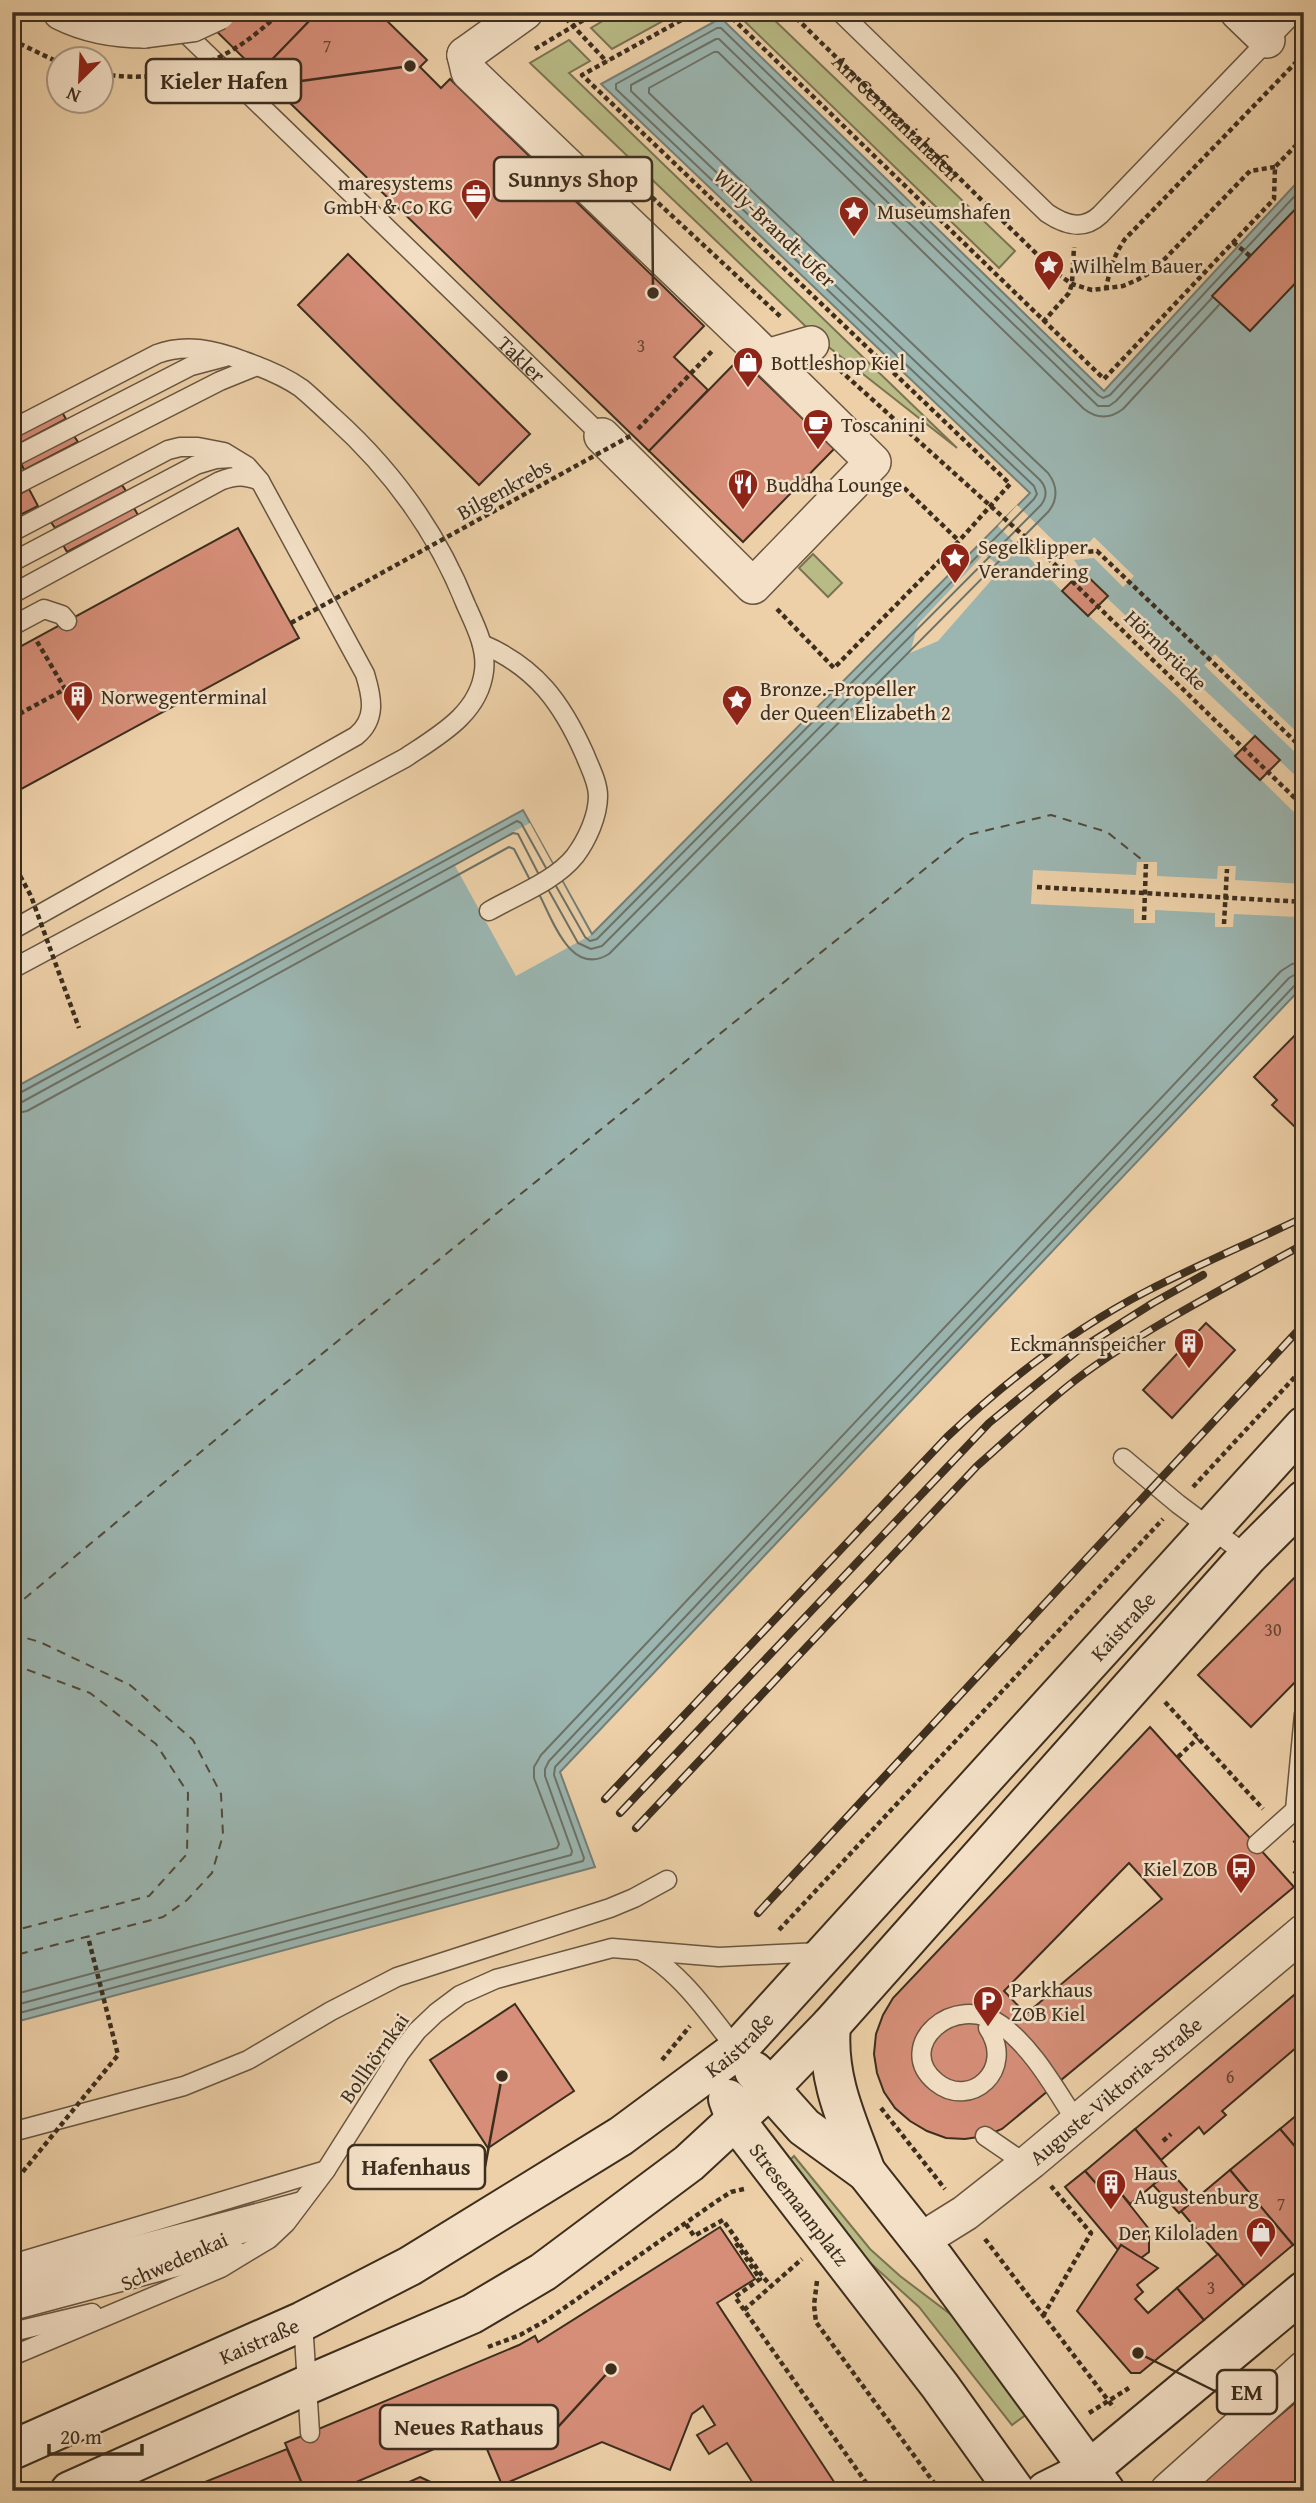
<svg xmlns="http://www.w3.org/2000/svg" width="1316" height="2503" font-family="'Gentium Book Plus',serif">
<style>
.green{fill:#b9bb86;stroke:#7b7452;stroke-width:2}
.water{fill:#9bb5b0;stroke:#757f76;stroke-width:2}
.pier{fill:#edd0a8}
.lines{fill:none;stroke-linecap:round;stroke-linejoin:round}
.shore{stroke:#6c7267;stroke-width:2}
.ferry{stroke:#50493b;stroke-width:2;stroke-dasharray:9 7;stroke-linecap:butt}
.building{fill:#d68e78;stroke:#3d2e1e;stroke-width:2;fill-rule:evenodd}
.lane-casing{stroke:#695640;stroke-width:21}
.street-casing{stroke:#695640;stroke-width:38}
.secondary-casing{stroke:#3d2e1e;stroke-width:42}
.path{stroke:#3d2e1e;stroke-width:4.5;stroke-dasharray:5 3.5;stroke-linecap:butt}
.lane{stroke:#f3e0c6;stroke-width:18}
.street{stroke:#f3e0c6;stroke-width:35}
.secondary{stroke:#f3e0c6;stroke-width:38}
.rail-casing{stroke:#3d2e1e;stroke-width:8}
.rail{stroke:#f3e0c6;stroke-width:5;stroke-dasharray:16;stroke-linecap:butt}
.street-bridge-casing{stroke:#695640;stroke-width:38;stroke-linecap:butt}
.path-bridge{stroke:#3d2e1e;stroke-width:4.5;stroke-dasharray:5 3.5;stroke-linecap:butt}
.street-bridge{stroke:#f3e0c6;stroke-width:35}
.labels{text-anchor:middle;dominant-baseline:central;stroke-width:5;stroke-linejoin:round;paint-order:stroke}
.number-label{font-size:18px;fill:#634634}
.street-label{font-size:21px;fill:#3d2e1e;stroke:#f3e0c6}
.poi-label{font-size:21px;fill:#3d2e1e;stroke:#f3e0c6;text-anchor:start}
.leader{fill:none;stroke:#3d2e1e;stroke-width:2.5}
.callout-dot{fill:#3d2e1e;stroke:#f3e0c6;stroke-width:2.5}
.callout{fill:#f3e0c6;stroke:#3d2e1e;stroke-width:2.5}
.callout-label{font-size:23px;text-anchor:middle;font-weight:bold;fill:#3d2e1e}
</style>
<rect width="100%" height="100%" fill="#edd0a8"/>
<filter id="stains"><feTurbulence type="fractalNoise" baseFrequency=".00286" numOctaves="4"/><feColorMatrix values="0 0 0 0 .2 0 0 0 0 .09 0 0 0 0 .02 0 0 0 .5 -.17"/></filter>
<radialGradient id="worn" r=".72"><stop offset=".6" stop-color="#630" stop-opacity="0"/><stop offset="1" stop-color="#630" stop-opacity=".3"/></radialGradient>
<!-- green -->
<g class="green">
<path d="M618,12H672L674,15L612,49L591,28Z"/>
<path d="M735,12H766L1015,251L999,268Z"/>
<path d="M569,40L590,61L569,73L957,448L821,341L530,63Z"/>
<path d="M813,554L842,583L828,597L799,568Z"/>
<path d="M794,2156L870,2249L900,2276L962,2323L1027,2414L1012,2425L919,2307L867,2260L787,2163Z"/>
</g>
<!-- water -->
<path class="water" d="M721,18L1104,391L1304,175V985L560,1772L595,1867L12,2023V1089L523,810L592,934L1030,493L601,84Z"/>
<!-- pier -->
<g class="pier">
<path d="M1017,505L1059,546L1088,544L1094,537L1134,576L1123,587L1094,558L1074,560L1082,571L1108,596L1107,598L1298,778L1300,757L1204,665L1215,654L1304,739V822L1176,696L1062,591L998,526Z"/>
<path d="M984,554L1002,568L938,641L910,653L918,624Z"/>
<path d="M530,823L591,935L516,976L454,864Z"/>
<path d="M1137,862H1157V876L1217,879L1218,866H1236L1235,880L1304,884V922L1299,917L1234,914L1233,927H1215V913L1155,910V923H1134V909L1031,904L1033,870L1136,875Z"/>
</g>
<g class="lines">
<!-- shore -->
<g class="shore">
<path d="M556,886L585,937L590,941L597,939L1034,499L1037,494L1034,486L616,89V84L717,28H721L1098,395L1103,398L1110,395L1304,186"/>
<path d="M549,891L578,943L591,949L602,946L1041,505C1047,497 1047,488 1040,480L631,91V85L716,39H719L1098,406H1109L1116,401L1212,298"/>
<path d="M540,896C553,921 571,977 609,954L1048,512C1058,500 1058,486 1048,473L649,93V88L714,52H718L1084,409C1097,419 1110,419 1123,409L1219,305"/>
<path d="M12,1095L18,1094L517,821L521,823L546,868"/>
<path d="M12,1104L22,1102L513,833L518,834L538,873"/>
<path d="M12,1114L27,1111L509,847L514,849L529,878"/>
<path d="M12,1995L557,1848L559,1844L534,1778V1767L541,1755L1281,971L1292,964L1304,962"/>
<path d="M12,2006L571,1855L572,1851L545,1776V1769L549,1761L1289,978L1296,974L1304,972"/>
<path d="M12,2015L583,1861L584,1858L554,1775L555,1767L1296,984L1304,981"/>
</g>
<!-- ferry -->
<g class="ferry">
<path d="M12,1609L226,1431L967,835L1051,815L1107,832L1146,863"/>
<path d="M12,1634L40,1642L130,1685L193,1740L221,1794L223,1835L212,1873L187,1900L163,1917L12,1956"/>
<path d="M12,1664L90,1693L156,1744L188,1793L187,1854L149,1896L12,1931"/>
</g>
</g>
<!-- building -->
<g class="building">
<path d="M197,12H318L259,73Z"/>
<path d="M318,12L322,16L325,12H378L427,60L420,67L441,88L450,79L704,326L674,357L708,390L649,451L259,73Z"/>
<path d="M1304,200V274L1250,331L1212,296Z"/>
<path d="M348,254L530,434L479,485L298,305Z"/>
<path d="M740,358L834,449L743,542L649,451Z"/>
<path d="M62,412L66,419L13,447L12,438Z"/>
<path d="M74,436L78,442L24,470L21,463Z"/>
<path d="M122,485L126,491L55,528L51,522Z"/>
<path d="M29,489L38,506L12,519V498Z"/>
<path d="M134,508L138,515L67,552L63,545Z"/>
<path d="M238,528L299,638L12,794V651Z"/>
<path d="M1082,571L1108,596L1088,616L1062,591Z"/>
<path d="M1255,736L1280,760L1260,780L1235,756Z"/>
<path d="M1304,1026V1125L1301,1122L1295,1127L1272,1105L1277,1100L1254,1077Z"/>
<path d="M1206,1323L1235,1350L1172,1418L1143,1390Z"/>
<path d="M1304,1568V1673L1251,1727L1198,1675Z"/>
<path d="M1150,1727L1294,1887L1002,2129L985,2136L965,2139L946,2138L927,2131L910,2121L895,2108L884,2092L877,2073L874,2054L876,2034L883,2015L893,1998ZM1129,1863L1162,1899L1026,2014L1004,1991Z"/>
<path d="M1300,1990L1304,1995V2041L1222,2111L1226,2115L1204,2134L1199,2127L1161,2160L1135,2129Z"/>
<path d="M515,2004L574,2091L488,2148L430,2060Z"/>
<path d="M1304,2109V2157L1280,2129Z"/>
<path d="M1135,2129L1170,2171L1130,2204L1110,2180L1100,2188L1085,2171Z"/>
<path d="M1280,2129L1304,2157V2237L1293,2245L1230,2170Z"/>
<path d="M1230,2170L1293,2245L1244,2286L1181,2211Z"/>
<path d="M1085,2171L1100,2188L1110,2180L1149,2229V2252L1141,2258L1121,2245L1118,2250L1065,2187Z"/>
<path d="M1170,2171L1195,2199L1179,2213L1153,2185Z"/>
<path d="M720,2227L755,2279L717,2303L840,2491H758L727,2443L709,2454L697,2435L715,2425L703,2406L692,2414L670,2470L602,2442L502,2485L479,2430L335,2491H305L285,2443L519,2345L535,2336L538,2342Z"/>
<path d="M1121,2245L1158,2268L1137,2285L1143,2292L1135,2299L1148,2313L1177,2288L1204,2320L1140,2373H1131L1077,2311Z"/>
<path d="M1218,2254L1244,2286L1204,2320L1177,2288Z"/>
<path d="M1304,2395V2491H1212L1203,2480Z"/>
<path d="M287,2449L305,2491H194L195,2486Z"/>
<path d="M420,2477L433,2483L437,2491H406L409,2482Z"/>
</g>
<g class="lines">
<!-- lane casing -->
<g class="lane-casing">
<g id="lane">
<path d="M840,12L1047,213C1065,225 1083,231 1100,215L1295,12"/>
<path id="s2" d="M177,25L602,436"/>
<path d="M12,429L157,354C186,343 215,350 244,361C264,368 284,376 301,388C312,397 322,407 333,417C391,469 437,532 466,605C475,625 487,648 484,671C479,714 438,736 405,758L12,969"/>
<path d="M12,458L191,366L225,357"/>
<path d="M12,487L220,381L257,366"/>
<path d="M12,532L168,450L180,447H198L224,452L247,466L260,481L365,674C372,697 377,719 356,736L12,930"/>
<path d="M12,562L196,465L216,459L232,458"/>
<path d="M12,594L220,481C235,475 245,475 260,481"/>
<path d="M12,626L44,609L62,615L67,621"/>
<path d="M482,644C536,667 562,703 585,755C590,768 598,782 598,796C598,816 587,840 575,856C555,881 517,895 489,911"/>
<path d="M1123,1458L1178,1504L1248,1556"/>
<path d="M1295,1810L1304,1714"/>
<path d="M1257,1844L1304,1802"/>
<path d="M643,1952C680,1971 712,2018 737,2050"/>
<path d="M988,2028C1016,2070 970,2110 936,2082C893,2047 954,1990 1001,2025C1033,2048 1055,2089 1077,2122"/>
<path d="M12,2132L184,2086L248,2060L331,2011L397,1977L610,1908L634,1898L667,1880"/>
<path d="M985,2136L1026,2164"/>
<path d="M12,2264L326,2170"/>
<path d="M12,2278L302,2201"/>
<path d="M12,2295L283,2223"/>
<path d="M12,2311L237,2251"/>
<path d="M303,2321L310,2433"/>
<path d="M12,2332L92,2313"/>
<path d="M12,2356L221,2268L269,2239L286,2223L326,2170L400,2053L417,2031L436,2013L460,1995L496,1979L612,1948L719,1957L820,1952"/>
</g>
</g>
<!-- street casing -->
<g class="street-casing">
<g id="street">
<path d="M61,12C87,25 115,30 145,30"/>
<path d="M1238,12L1267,40"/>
<path d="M465,55L469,72L747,338L873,462L753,586L602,436"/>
<path d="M465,55L525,12"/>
<path d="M767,357L811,344"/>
<path id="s3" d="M920,2241L965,2213L1031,2161L1304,1932"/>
<path d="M1168,2491L1304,2369"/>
</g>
</g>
<!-- secondary casing -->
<g class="secondary-casing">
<g id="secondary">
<path d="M831,2025C826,2079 848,2123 866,2172"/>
<path d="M754,2071L804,2127L866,2172L934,2258L1105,2491"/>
<path id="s4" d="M728,2099L736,2121L940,2386L1015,2491"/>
<path id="s5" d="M12,2450L303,2321L410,2266L621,2136L737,2050L1304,1426"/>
<path d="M70,2491L307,2385L472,2314L543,2272L689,2163L769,2089L831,2025L1248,1556L1304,1500"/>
<path d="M1046,2491L1090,2469L1304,2291"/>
</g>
</g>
<!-- path -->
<g class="path">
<path d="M560,12L607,62"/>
<path d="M696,12L582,75L1010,484L959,541"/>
<path d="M726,12L1104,379L1274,199L1275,167L1304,137"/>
<path id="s1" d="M790,12L1055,272L1072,284L1092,290L1123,286L1137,280L1153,271L1250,171L1275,167"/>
<path d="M12,40L60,63"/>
<path d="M535,49L597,12"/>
<path d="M627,174L782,318"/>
<path d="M1233,242L1250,256"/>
<path d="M1106,290C1109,271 1114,255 1125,239L1304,54"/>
<path d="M1043,322L1069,293L1072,284L1074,247"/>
<path d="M833,364L1045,555L1304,807"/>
<path d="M638,429L714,349"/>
<path d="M1046,555L1097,551L1304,750"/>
<path d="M777,609L834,668L959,541L898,482"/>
<path d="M12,718L65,689L35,638"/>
<path d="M1037,887L1304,902"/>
<path d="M1144,920L1146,863"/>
<path d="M1224,924L1227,869"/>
<path d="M1193,1487L1304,1367"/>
<path d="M1165,1702L1263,1809"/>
<path d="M1178,1757L1198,1738"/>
<path d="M1294,1840L1304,1849"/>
<path d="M1294,1874L1304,1865"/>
<path d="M779,1930L1163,1519"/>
<path d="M662,2060L690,2026"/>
<path d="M881,2108L945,2189"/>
<path d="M1163,2141L1171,2134"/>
<path d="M686,2224L694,2236L723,2220L763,2277L772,2287"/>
<path d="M985,2239L1114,2408"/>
<path d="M736,2243L760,2279L735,2297L872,2491"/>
<path d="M1295,2256L1304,2249"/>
<path d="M817,2281L814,2305L816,2322L940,2491"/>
<path d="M744,2310L802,2259"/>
<path d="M1043,2316L1091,2233L1051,2186"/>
<path d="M488,2347L520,2335L547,2320L717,2201L731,2192L744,2189"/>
<path d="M1089,2413L1129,2388"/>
</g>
<!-- lane -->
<use href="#lane" class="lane"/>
<!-- street -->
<use href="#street" class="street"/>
<!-- secondary -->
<use href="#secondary" class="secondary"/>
<!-- rail casing -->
<g class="rail-casing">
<g id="rail">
<path d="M605,1799L947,1437C1007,1380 1075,1328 1149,1290C1200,1264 1252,1242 1304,1217"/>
<path d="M620,1813L989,1423L1077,1351L1153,1303L1203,1275"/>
<path d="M636,1828L977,1466C1016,1432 1054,1394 1096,1365C1161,1320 1234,1283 1304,1244"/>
<path d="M758,1913L1304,1324"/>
</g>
</g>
<!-- rail -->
<use href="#rail" class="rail"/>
<!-- street-bridge casing -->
<g class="street-bridge-casing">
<path id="street-bridge" d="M145,30L192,24L218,12"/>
</g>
<!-- path-bridge -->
<g class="path-bridge">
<path d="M102,74C171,85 231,62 280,12"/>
<path d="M291,623L632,435"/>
<path d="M12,861L31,896L79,1028"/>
<path d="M12,2185L118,2055L88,1937"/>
</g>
<!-- street-bridge -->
<use href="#street-bridge" class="street-bridge"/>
</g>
<!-- icons -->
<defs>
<g id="office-pin" transform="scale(1.575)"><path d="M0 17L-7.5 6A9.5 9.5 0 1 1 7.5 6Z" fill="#8f2418" stroke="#f3e0c6"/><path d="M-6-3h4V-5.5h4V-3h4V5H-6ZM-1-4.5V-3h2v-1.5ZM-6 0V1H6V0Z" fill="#fff"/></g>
<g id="sight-pin" transform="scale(1.575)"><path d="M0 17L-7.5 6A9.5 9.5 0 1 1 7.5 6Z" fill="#8f2418" stroke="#f3e0c6"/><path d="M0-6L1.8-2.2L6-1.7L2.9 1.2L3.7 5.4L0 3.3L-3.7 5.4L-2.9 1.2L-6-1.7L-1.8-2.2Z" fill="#fff"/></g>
<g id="shop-pin" transform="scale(1.575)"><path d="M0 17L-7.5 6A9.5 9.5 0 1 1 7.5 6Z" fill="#8f2418" stroke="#f3e0c6"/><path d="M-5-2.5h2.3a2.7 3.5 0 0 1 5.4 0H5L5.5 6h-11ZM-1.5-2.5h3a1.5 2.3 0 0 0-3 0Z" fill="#fff"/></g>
<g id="cafe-pin" transform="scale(1.575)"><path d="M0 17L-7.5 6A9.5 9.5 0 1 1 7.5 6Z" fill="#8f2418" stroke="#f3e0c6"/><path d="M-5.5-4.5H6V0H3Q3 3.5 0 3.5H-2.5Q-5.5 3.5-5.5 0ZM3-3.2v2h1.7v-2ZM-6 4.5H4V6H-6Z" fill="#fff"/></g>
<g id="restaurant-pin" transform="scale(1.575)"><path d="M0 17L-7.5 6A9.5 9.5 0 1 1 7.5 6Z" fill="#8f2418" stroke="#f3e0c6"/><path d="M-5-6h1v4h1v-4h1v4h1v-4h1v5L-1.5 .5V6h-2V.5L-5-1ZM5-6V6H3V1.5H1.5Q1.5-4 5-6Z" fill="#fff"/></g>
<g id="building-pin" transform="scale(1.575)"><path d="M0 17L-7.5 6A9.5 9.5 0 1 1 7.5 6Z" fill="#8f2418" stroke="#f3e0c6"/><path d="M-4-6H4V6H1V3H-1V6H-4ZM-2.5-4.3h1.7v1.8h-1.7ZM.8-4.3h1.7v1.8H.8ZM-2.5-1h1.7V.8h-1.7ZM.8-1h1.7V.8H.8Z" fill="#fff"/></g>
<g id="bus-pin" transform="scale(1.575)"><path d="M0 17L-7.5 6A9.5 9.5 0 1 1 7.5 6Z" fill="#8f2418" stroke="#f3e0c6"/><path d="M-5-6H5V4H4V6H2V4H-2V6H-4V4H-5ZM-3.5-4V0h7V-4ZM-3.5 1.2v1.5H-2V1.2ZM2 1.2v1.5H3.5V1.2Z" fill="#fff"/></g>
<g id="parking-pin" transform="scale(1.575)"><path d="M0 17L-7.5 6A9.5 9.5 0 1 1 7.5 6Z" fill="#8f2418" stroke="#f3e0c6"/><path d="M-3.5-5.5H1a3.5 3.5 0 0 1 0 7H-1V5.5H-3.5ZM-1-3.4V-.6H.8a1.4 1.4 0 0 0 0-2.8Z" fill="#fff"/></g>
</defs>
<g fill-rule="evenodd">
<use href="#office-pin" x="476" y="194"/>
<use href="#sight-pin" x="854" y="211"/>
<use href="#sight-pin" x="1049" y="265"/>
<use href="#shop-pin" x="748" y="362"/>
<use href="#cafe-pin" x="818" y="424"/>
<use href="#restaurant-pin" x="743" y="484"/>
<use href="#sight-pin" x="955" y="558"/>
<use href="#building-pin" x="78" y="696"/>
<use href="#sight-pin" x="737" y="700"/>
<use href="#building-pin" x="1189" y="1343"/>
<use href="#bus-pin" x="1241" y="1868"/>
<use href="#parking-pin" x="988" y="2001"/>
<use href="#building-pin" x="1111" y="2184"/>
<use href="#shop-pin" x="1261" y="2232"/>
</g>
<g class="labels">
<!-- number labels -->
<g class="number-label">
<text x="327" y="45">7</text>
<text x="641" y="345">3</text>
<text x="1273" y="1629">30</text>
<text x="1230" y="2076">6</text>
<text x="1281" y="2203">7</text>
<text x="1211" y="2287">3</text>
</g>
<!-- street labels -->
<g class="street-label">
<text stroke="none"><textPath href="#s1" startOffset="150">Am Germaniahafen</textPath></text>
<text transform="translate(775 228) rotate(44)">Willy-Brandt-Ufer</text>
<text stroke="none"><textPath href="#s2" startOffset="480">Takler</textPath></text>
<text transform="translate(504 489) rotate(-29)">Bilgenkrebs</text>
<text transform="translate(1166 650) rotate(44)">Hörnbrücke</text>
<text stroke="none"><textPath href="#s5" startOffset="1404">Kaistraße</textPath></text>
<text stroke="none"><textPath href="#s5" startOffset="836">Kaistraße</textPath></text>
<text transform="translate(374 2058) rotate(-55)">Bollhörnkai</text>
<text stroke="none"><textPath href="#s3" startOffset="247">Auguste-Viktoria-Straße</textPath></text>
<text stroke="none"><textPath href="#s4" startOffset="128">Stresemannplatz</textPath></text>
<text transform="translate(174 2261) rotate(-24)">Schwedenkai</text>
<text stroke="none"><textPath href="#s5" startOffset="270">Kaistraße</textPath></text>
</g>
<!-- poi labels -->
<g class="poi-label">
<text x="453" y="182" text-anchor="end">maresystems<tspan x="453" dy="24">GmbH &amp; Co KG</tspan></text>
<text x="877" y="211">Museumshafen</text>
<text x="1072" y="265">Wilhelm Bauer</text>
<text x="771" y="362">Bottleshop Kiel</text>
<text x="841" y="424">Toscanini</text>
<text x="766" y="484">Buddha Lounge</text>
<text x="978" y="546">Segelklipper<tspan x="978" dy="24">Verandering</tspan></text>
<text x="760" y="688">Bronze.-Propeller<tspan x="760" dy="24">der Queen Elizabeth 2</tspan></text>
<text x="101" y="696">Norwegenterminal</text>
<text x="1166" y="1343" text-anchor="end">Eckmannspeicher</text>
<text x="1218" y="1868" text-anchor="end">Kiel ZOB</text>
<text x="1011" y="1989">Parkhaus<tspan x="1011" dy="24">ZOB Kiel</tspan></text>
<text x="1134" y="2172">Haus<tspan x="1134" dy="24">Augustenburg</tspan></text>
<text x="1238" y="2232" text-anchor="end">Der Kiloladen</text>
</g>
</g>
<!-- callouts -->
<path class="leader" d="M410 66L301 81M653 293L652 179M502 2076L485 2167M1138 2353L1217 2392M611 2369L558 2427"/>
<g class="callout-dot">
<circle cx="410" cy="66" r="7"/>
<circle cx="653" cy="293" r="7"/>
<circle cx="502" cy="2076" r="7"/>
<circle cx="1138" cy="2353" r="7"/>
<circle cx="611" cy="2369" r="7"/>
</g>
<g class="callout">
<rect x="146" y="59" width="155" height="44" rx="7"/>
<rect x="494" y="157" width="158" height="44" rx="7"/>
<rect x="348" y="2145" width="137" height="44" rx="7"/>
<rect x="1217" y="2370" width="60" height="44" rx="7"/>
<rect x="380" y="2405" width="178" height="44" rx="7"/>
</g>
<g class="callout-label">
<text x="224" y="89">Kieler Hafen</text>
<text x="573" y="187">Sunnys Shop</text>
<text x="416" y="2175">Hafenhaus</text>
<text x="1247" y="2400">EM</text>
<text x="469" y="2435">Neues Rathaus</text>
</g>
<!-- margin -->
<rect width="1316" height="2503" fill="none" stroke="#edd0a8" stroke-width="42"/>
<rect x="14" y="14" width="1288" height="2475" fill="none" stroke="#3d2e1e" stroke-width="3.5"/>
<rect x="21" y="21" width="1274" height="2461" fill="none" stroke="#3d2e1e" stroke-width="2"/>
<!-- north arrow -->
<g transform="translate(80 80) rotate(204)"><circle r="33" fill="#f3e0c6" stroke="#aa9983" stroke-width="2"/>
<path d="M0-5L12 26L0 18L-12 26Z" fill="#8f2418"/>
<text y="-10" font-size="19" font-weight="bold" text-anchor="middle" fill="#3d2e1e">N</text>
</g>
<!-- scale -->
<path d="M49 2444v10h93v-10" fill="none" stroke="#3d2e1e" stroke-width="3.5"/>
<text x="60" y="2444" font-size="21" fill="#3d2e1e" stroke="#f3e0c6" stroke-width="5" paint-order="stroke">20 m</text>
<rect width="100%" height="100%" filter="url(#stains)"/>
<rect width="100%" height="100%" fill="url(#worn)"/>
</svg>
